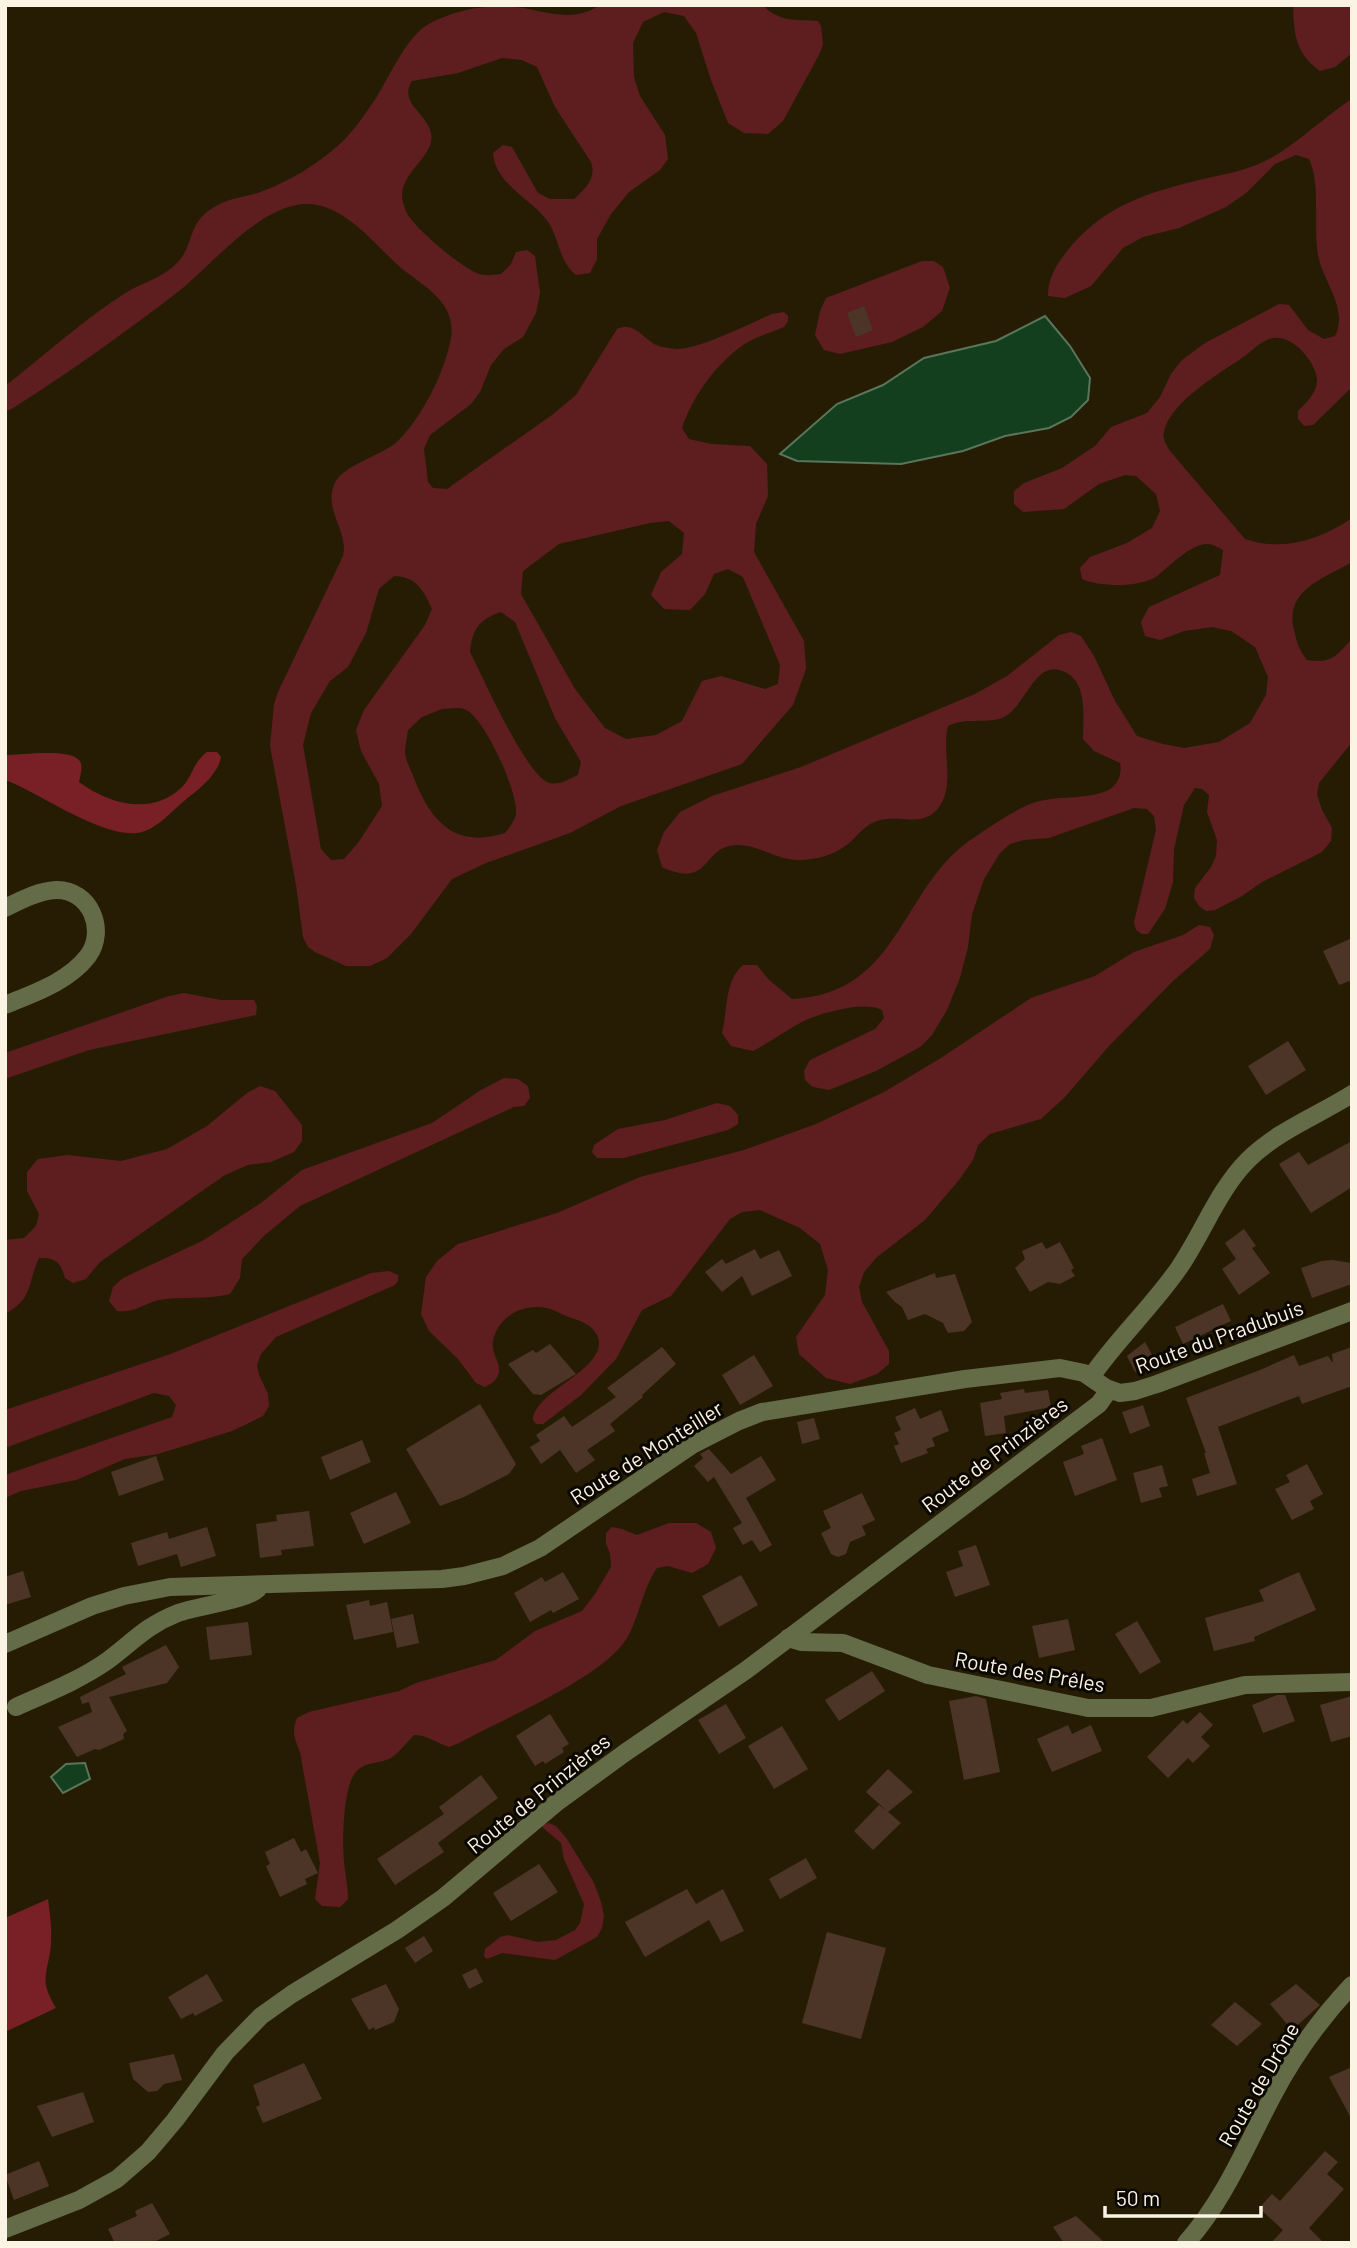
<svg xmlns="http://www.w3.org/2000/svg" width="1357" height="2248" font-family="Barlow,sans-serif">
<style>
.green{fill:#5e1e20;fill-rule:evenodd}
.forest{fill:#782025}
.water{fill:#143f1f;stroke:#59755a;stroke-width:2}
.building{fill:#4c3526}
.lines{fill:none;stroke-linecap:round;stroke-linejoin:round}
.minor{stroke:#646b47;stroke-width:18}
.labels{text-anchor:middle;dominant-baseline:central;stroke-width:6;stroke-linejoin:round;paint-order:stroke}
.street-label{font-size:21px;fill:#fbf4e5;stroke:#0b0701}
</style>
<rect width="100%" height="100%" fill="#261c04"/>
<!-- green -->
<g class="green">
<path d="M601,5H762C781,23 794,19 818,21L821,26L823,44L820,53L783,121L768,134L744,133L728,123L711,80L696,33L684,16L664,12L643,22L633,43L634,77L640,96L665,135L668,159L660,170L629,192L611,214L597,239V259L590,273L576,275C558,261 560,237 546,219C528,197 495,183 493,153L503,145L512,147L538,193L550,199H574C585,189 597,178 591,162L555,107L537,67L522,60L502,58L458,73L412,81C398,103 427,113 431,133C436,155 403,170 402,195C402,200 405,211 408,215C418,231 462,268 479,274C486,276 494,275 501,274L511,264L516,252L527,250L535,256L540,293L536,313L523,337L504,349L491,365L480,392L471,404L430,435L424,449L428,482L433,488L447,489L552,415L576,395L617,329C634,322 641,336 654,344C660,347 669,348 675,349C696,351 751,323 772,314L784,312L788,316V321L784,327C770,333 751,338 739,348C713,368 692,398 682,428L689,439L711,444L750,446L767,464L768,496L756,524L754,552L804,641L806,669L793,705L742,764L621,806L570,833L486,863L452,879L411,934L387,958L370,966H346L315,952L308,947L303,937L296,885L270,746L274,704L278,692L343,556C349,532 324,511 334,485C341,465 382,456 398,441C422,417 445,372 451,338C457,301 422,286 399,266C372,242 343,202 304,204C258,207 213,264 179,291C125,333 68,373 10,410H5V386C45,355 84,319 127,292C144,282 162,278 177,263C196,244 185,222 218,205C231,197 249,197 263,191C290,181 319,163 340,144C353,132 366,113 376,98C389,77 406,38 427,25C451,11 481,5 509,6C544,9 567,25 601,5ZM669,521L684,533L682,554L661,572L651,595L664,609L690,610L705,594L714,574L728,569L743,577L780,665L778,684L765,689L721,676L702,681L682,721L656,735L626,739L605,728L575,689L521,594L523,571L559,544L650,523ZM394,576C416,576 424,591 432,609L425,625L364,710L356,730L361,751L379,784L382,806L358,843L344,859L331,860L321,849L303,745L311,713L330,681L348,667L366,633L379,589ZM501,612L515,622L555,718L581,762L578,775C569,779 557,787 547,782C523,769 484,679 470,652C472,630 479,619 501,612ZM442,709C448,709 458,707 464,709C484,715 519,794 516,814C515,821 509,828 505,833C455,849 431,822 414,778C411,770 405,760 405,752C405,745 407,737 408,730L422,717Z"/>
<path d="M1293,5H1352V53L1335,67L1320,71C1295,53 1294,34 1293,5Z"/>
<path d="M1352,99V387L1313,425L1304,426L1298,419V411C1306,403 1318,392 1317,379C1315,361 1293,335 1273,338C1262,340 1255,348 1246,355C1221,373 1172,400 1164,431C1162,439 1166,444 1170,451L1245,539C1282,552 1320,540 1352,518V562C1323,579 1284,590 1294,630C1297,643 1299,650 1307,660C1332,664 1336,656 1352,639V742L1319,783L1317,795L1322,810L1332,828L1331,841L1322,852L1262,882L1242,896L1215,910L1206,911L1199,906L1194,898L1195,888L1211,867L1216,856L1217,840L1207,812L1209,795L1202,789L1195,788L1184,805L1174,849L1173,882L1165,909L1148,934H1142L1136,930L1134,922L1156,830L1154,816L1147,809L1134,808L1049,838L1024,840L1010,844L1000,853L984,879L972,914L968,947L960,978L947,1010L932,1035L920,1047L876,1071L829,1090L813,1087L805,1080L804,1071L810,1060L875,1029L884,1018L882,1010C865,1000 819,1013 802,1022C785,1031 770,1042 753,1051L731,1046L722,1033C728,1010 724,982 743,965H757L768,979L792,999C902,994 900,884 975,837C993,825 1011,812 1030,804C1054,795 1081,800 1104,792C1116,788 1123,775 1120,763L1094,751L1083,739C1083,719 1088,685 1067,673C1034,655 1027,708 1002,718C984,724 966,717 948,726C942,748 953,779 943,800C928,832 900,813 877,821C864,825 858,836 848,844C834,855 816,860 798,860C776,860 758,844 736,845C702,846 711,890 662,867L657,850L664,832L680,812L712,796L801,767L975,694L1007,676L1059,635L1071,632L1081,636L1094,656L1115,701L1137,736L1163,744L1184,748L1219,742L1250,723L1266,695L1268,677L1255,647L1231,631L1212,627L1184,631L1160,640L1145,636L1141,622L1149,607L1220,575L1223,550C1219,548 1213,544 1208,544C1191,543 1169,567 1157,576C1141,588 1099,587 1082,579L1080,568L1090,557L1127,543L1152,528L1160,511L1156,494L1136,476L1125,475L1099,484L1064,509L1023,512L1014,504V491L1024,483L1062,468L1095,446L1111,427L1147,413L1160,397L1171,374L1182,360L1205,343L1279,304L1289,305L1308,330L1324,339L1335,336C1349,309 1323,282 1318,255C1313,226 1321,183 1309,159L1296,155L1275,164L1246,193L1226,207L1179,228L1143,237L1123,248L1091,286L1065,298L1048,296C1048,275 1059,261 1072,245C1109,203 1151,192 1203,179C1225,174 1245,171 1265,161C1297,145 1322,118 1352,99Z"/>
<path d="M922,261H934L943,267L950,288L942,311L923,327L892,342L840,354L824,350L815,335L820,311L826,298Z"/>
<path d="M1199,925L1210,927L1214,935L1210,949L1173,981L1109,1046L1065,1097L1041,1119L990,1134L978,1145L973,1160L959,1180L925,1220L877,1257L864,1272L859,1287L862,1302L889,1351V1364L877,1374L850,1384L826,1378L799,1354L796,1337L825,1295L828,1270L820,1244L800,1228L760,1210L742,1212L730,1219L671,1296L642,1310L616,1359L581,1395L543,1424H536L533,1420C534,1390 612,1368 597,1335C591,1323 577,1320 566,1316C559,1313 553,1309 546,1308C523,1303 497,1317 493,1341C491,1353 500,1361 499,1372C497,1381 492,1383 485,1387L476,1383L458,1359L429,1331L421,1314L426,1277L437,1261L458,1244L557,1213L640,1177L744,1150L816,1124L884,1092L941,1058L1031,998L1095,976L1134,952L1183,935Z"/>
<path d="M184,993L221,1000H254L257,1006L256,1015L89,1050L5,1079V1053L169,996Z"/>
<path d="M504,1078L518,1079L528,1086L530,1098L524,1106L514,1107L300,1206L265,1235L242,1259L240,1278L230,1294C206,1300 183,1296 159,1300C142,1304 136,1313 117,1311L109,1301L113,1287L123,1278L202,1241L261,1203L302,1170L432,1123L481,1090Z"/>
<path d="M260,1086L275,1091L302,1125V1141L294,1152L271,1162L248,1165L225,1175L100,1262L86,1279L73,1283L65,1278C61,1263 56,1257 39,1258C27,1284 34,1298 5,1314V1240L24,1238L36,1226L39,1214L27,1191V1172L38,1159L68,1155L121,1161L167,1149L207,1126L247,1093Z"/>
<path d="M717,1103L730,1106L738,1115V1124L728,1130L624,1158H597L592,1152L594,1145L618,1129L665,1120Z"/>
<path d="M389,1271L398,1275V1281L395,1285L276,1337L261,1354L257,1365L259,1375L268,1394L269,1406L263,1416L232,1431L158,1454L125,1459L76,1480L21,1491L5,1498V1475L172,1417L176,1405L169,1396L154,1393L5,1448V1410L168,1355L371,1273Z"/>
<path d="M669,1523H696L711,1532L716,1548L708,1564L692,1573L668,1566L657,1568C643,1587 639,1618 627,1638C603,1678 502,1719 459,1743L449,1747C437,1743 427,1735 414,1735C407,1742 399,1753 391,1758C380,1764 365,1761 356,1772C343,1785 342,1843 344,1861C345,1874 348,1886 348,1899L340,1907L322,1906L315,1899L320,1863L300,1752C295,1739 291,1732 297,1718L309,1712L399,1691L416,1683L496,1660L535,1631L582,1611L595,1594L611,1567L610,1553L606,1544V1533L612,1527L622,1529L637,1535Z"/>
<path d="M549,1823L556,1826L567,1839L594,1883L601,1902L604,1916L602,1928L597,1937L555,1960L502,1953L487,1959L484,1956L485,1949L500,1937L508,1935L538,1942L556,1940L575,1930L580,1923L584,1904L564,1859L561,1843L542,1827L544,1824Z"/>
</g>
<!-- forest -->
<g class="forest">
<path d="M207,752H217L221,757C218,775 198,790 184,801C172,811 159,826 145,831C111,845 39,792 5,780V755C21,755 68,748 79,760C84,765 80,776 79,782C109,804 151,816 181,788C192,778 193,762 207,752Z"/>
<path d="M48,1899C50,1914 52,1929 51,1944C48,1975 38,1978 56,2008L5,2032V1918Z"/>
</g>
<!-- water -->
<g class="water">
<path d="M1045,316L1070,346L1090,378L1088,400L1071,417L1049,428L1005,436L963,451L901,464L797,461L780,454L837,404L883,385L924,358L996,341Z"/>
<path d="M85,1763L90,1779L63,1793L51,1777L66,1764Z"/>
</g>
<!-- building -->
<g class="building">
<path d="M864,306L873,330L856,337L847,313Z"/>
<path d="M1352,938V980L1339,985L1323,951Z"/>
<path d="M1288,1041L1306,1070L1266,1095L1248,1066Z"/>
<path d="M1352,1141V1187L1311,1213L1279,1164L1299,1152L1308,1165Z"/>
<path d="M1244,1229L1256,1246L1252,1248L1270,1273L1239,1295L1222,1269L1236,1259L1225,1243Z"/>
<path d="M1042,1242L1046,1249L1060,1242L1074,1268L1071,1270L1075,1276L1060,1284L1048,1282L1030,1292L1015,1268L1025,1259L1022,1251Z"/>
<path d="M755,1249L760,1259L779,1250L792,1276L752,1296L742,1276L722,1292L705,1272L722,1259L726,1264Z"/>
<path d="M1332,1260L1352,1263V1284L1312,1298L1301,1268L1322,1261Z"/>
<path d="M935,1273L936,1278L955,1274L972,1322L964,1331L948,1333L943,1323L925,1314L908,1320L902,1307L895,1302L886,1292Z"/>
<path d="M1223,1304L1231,1321L1183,1344L1175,1327Z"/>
<path d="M1145,1342L1156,1362L1135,1372L1127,1356Z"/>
<path d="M550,1344L576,1374L541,1395L533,1394L508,1364L533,1350L536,1353Z"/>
<path d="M662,1347L676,1364L642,1395L643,1397L610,1424L615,1431L587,1450L595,1460L576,1473L560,1450L541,1464L530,1447L540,1441L536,1435L564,1416L572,1427L616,1397L607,1388Z"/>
<path d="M1352,1347V1386L1302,1404L1299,1396L1218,1427L1237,1484L1197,1496L1192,1479L1210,1473L1204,1453H1206L1186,1398L1260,1370L1294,1355L1299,1366L1328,1356L1333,1363L1332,1354Z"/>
<path d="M754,1355L773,1386L740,1405L722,1375Z"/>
<path d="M1024,1389L1025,1393L1048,1390L1051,1407L1004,1416L1006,1433L985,1436L980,1403L1002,1399L1000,1393Z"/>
<path d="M480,1404L516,1464L509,1474L464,1497L440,1506L406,1449Z"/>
<path d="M1143,1405L1150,1426L1130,1434L1122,1412Z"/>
<path d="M915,1408L920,1419L941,1410L949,1431L932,1438L935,1446L926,1449L928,1453L901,1463L894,1446L899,1444L894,1433L901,1430L895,1417Z"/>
<path d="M814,1418L820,1439L802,1444L797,1422Z"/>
<path d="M1102,1438L1117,1480L1075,1496L1063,1462L1084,1454L1081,1446Z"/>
<path d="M362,1440L371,1462L330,1480L321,1457Z"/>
<path d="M709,1449L731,1474L761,1456L776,1480L746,1498L772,1545L760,1552L752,1540L743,1545L733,1528L742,1523L714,1477L708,1482L694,1466L703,1458L700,1454Z"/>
<path d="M156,1456L164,1480L119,1496L111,1472Z"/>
<path d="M1307,1464L1323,1494L1310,1501L1314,1509L1292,1520L1275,1489L1290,1482L1286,1475Z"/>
<path d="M1162,1465L1168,1486L1159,1488L1162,1497L1141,1503L1133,1473Z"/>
<path d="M396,1492L411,1523L364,1544L350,1513Z"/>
<path d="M862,1493L875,1520L862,1526L866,1535L850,1542L846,1554L838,1557L831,1554L821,1533L831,1528L823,1511Z"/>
<path d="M309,1511L314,1546L281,1550L282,1555L260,1558L256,1524L277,1521L276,1515Z"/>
<path d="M207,1527L216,1556L181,1567L177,1554L138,1566L131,1543L167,1532L169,1539Z"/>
<path d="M976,1545L990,1585L955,1597L946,1572L963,1566L958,1551Z"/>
<path d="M23,1571L31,1597L5,1605V1577Z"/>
<path d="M563,1572L579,1599L553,1613L551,1610L530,1622L514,1593L542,1577L545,1582Z"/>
<path d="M1299,1572L1316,1610L1254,1637L1255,1641L1214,1651L1205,1618L1264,1601L1259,1590Z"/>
<path d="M741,1575L758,1605L719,1627L702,1596Z"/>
<path d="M369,1600L370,1606L387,1602L393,1632L354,1640L346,1605Z"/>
<path d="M413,1614L419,1643L397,1648L391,1619Z"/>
<path d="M1068,1619L1075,1650L1039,1658L1032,1626Z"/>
<path d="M1137,1621L1161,1662L1140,1674L1115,1634Z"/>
<path d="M248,1622L252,1655L210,1660L206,1627Z"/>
<path d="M166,1645L179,1667L167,1683L109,1697L127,1731L123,1734L124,1739L99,1750L95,1749L77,1757L58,1727L92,1712L89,1702L82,1704L80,1697L126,1674L122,1667Z"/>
<path d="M872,1671L885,1691L839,1721L825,1700Z"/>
<path d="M1277,1695H1285L1295,1721L1263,1733L1252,1705Z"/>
<path d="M976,1696L986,1699L1000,1772L964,1780L949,1701Z"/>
<path d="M1352,1696V1736L1331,1742L1320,1705Z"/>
<path d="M726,1704L746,1738L719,1754L698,1720Z"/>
<path d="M1200,1712L1213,1725L1201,1737L1210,1746L1193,1763L1188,1758L1168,1778L1147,1757L1183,1720L1187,1724Z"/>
<path d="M550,1714L569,1744L562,1748L564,1752L545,1764L543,1761L535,1766L516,1736Z"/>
<path d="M1068,1725L1072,1734L1091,1725L1102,1751L1052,1772L1037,1739Z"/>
<path d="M782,1726L808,1769L774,1789L748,1746Z"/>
<path d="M888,1769L913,1792L888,1812L901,1823L873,1850L854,1831L879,1805L887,1811L866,1792Z"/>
<path d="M481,1775L498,1798L438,1843L444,1852L395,1885L377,1859L444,1814L439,1807Z"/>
<path d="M294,1838L301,1852L306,1849L318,1873L305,1879L307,1884L280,1897L266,1866L270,1864L265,1852Z"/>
<path d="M806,1858L817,1878L780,1899L769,1879Z"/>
<path d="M539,1864L558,1892L511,1921L493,1893Z"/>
<path d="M687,1889L696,1904L723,1889L744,1931L721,1942L709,1920L645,1957L625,1922Z"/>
<path d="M827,1932L886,1948L861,2039L802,2023Z"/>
<path d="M424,1936L433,1951L415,1963L405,1948Z"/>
<path d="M476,1968L483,1982L469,1989L462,1975Z"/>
<path d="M207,1974L223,2001L195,2016L193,2013L181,2019L168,1997Z"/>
<path d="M386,1984L399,2009L394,2022L375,2030L374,2027L369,2030L351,1999Z"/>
<path d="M1296,1984L1320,2005L1292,2030L1270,2004Z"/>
<path d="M1235,2002L1262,2024L1237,2046L1211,2025Z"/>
<path d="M174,2054L182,2080L164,2084L157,2091L148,2092L133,2079L129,2063Z"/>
<path d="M304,2063L322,2099L263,2123L256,2107L260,2105L253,2085Z"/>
<path d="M1352,2067V2120L1329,2077Z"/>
<path d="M83,2092L94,2122L52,2137L37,2106Z"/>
<path d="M1325,2151L1338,2162L1327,2174L1344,2189L1309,2228L1324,2243H1271L1283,2230L1259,2208L1272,2194L1280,2201Z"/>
<path d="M39,2161L49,2186L14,2200L5,2175Z"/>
<path d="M152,2203L170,2234L152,2243H115L108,2229L137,2216L135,2211Z"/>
<path d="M1076,2216L1105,2243H1064L1053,2227Z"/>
</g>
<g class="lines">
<!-- minor -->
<g class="minor">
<path d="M5,908C21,900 38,891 56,890C90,889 107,930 88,956C68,982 34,993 5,1005"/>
<path d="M1091,1377C1118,1338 1152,1307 1179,1268C1203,1233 1218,1190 1248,1160C1277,1131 1317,1116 1352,1094"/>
<path d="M788,1638L801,1642L843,1643L928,1675L1088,1708H1151L1245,1685L1352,1682"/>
<path d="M5,1644L92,1606L124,1596L170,1587L442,1579L464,1576L503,1566L540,1548L692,1445L739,1421L762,1412L965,1379L1060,1368L1084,1373L1106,1388L1120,1393L1135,1391L1157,1384L1352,1311"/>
<path d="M16,1707C47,1693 80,1680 107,1661C133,1642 145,1626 178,1613C197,1606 247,1600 258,1589"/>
<path d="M5,2229L79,2200L117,2179L148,2152L175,2120L225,2053L261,2016L292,1994L397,1930L443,1898L556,1803L626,1752L745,1671L1099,1404L1109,1390"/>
<path d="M1186,2243C1225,2199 1246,2146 1273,2095C1294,2055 1321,2018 1352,1985"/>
</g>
</g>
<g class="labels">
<!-- street labels -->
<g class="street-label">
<text transform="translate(1219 1336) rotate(-20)">Route du Pradubuis</text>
<text transform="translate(646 1452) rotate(-32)">Route de Monteiller</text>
<text transform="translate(994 1454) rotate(-37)">Route de Prinzières</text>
<text transform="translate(1030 1671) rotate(10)">Route des Prêles</text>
<text transform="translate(538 1793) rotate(-39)">Route de Prinzières</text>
<text transform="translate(1258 2084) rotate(-60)">Route de Drône</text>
</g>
</g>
<!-- border -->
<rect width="1357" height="2248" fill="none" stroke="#fbf4e5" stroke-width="14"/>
<!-- scale -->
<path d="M1105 2206v10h156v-10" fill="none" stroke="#fbf4e5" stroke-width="3.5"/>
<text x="1116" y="2206" font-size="21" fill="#fbf4e5" stroke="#0b0701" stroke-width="5" paint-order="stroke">50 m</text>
</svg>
